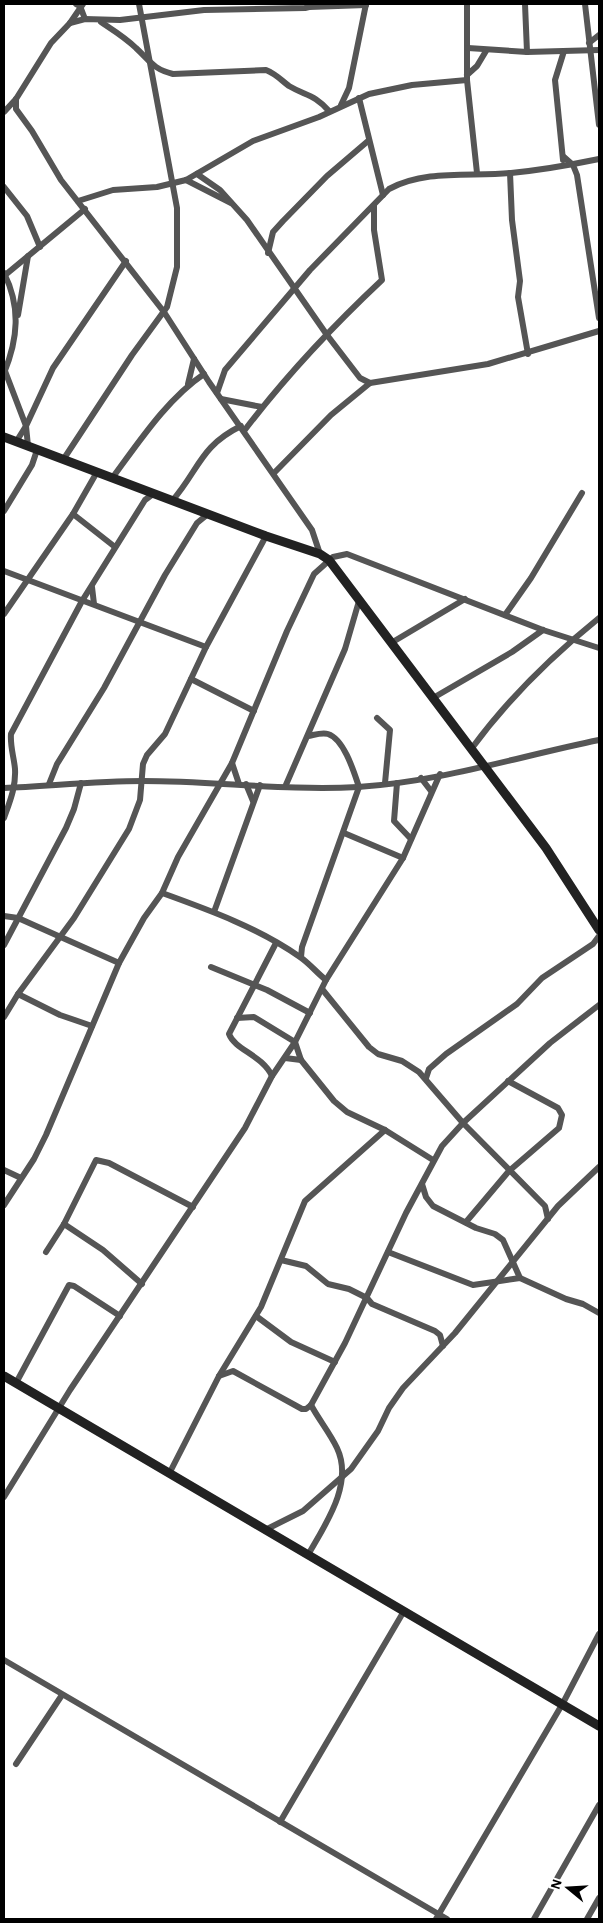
<svg xmlns="http://www.w3.org/2000/svg" width="603" height="1923" font-family="'Alegreya Sans',sans-serif">
<style>
.lines{fill:none;stroke-linecap:round;stroke-linejoin:round}
.street{stroke:#555;stroke-width:6}
.secondary{stroke:#222;stroke-width:9}
</style>
<rect width="100%" height="100%" fill="#fff"/>
<g class="lines">
<!-- street -->
<g class="street">
<path d="M76,4L80,6L85,19"/>
<path d="M467,4V80L477,173"/>
<path d="M525,4L527,52"/>
<path d="M585,4L599,125"/>
<path d="M309,7L366,5"/>
<path d="M101,22C113,30 126,38 136,48C150,61 153,69 173,74L266,70C276,74 281,80 289,86C306,96 314,94 329,111"/>
<path d="M70,23L85,19L120,20L204,10L305,8L309,7L310,4"/>
<path d="M589,43L599,35"/>
<path d="M468,48L527,52L599,50"/>
<path d="M467,75L477,66L486,51"/>
<path d="M359,98L383,195"/>
<path d="M16,99V109L32,131L61,180L164,312L209,382L312,530L320,554"/>
<path d="M341,105L349,88L366,4"/>
<path d="M4,112L16,99L51,43L70,23L83,4"/>
<path d="M564,157L573,165L577,175L599,318"/>
<path d="M563,160L555,80L564,51"/>
<path d="M510,173L512,220L520,281L518,297L528,354"/>
<path d="M197,174L220,190L247,220L327,335L360,378L370,383"/>
<path d="M186,180L231,203"/>
<path d="M4,187L27,216L40,247"/>
<path d="M78,201L113,190L157,187L186,180L253,141L319,117L369,94L412,85L467,80"/>
<path d="M268,253L273,232L283,221L327,176L368,141"/>
<path d="M4,276L85,209"/>
<path d="M18,315L28,256"/>
<path d="M5,371L26,426L28,446"/>
<path d="M4,373C18,339 21,307 4,273"/>
<path d="M188,384L194,359"/>
<path d="M217,393L225,370L310,270L389,189C426,169 471,177 511,173C541,170 570,165 599,159"/>
<path d="M221,399L262,407"/>
<path d="M244,431C285,377 333,326 382,280L374,230V206"/>
<path d="M16,442L26,426L53,368L126,261"/>
<path d="M63,460L132,355L167,307L177,267V208L139,4"/>
<path d="M274,473L331,415L370,383L488,364L599,331"/>
<path d="M113,477C139,442 167,399 204,374"/>
<path d="M172,501C199,470 200,446 241,426"/>
<path d="M4,511L32,465L37,450"/>
<path d="M73,514L115,547"/>
<path d="M4,571L206,647"/>
<path d="M92,587L94,604"/>
<path d="M4,614L73,514L97,472"/>
<path d="M505,615L531,578L582,493"/>
<path d="M391,643L465,599"/>
<path d="M191,679L254,711"/>
<path d="M433,698L512,652L543,630"/>
<path d="M377,718L390,730L385,783"/>
<path d="M472,748C508,699 552,656 599,618"/>
<path d="M232,763L239,784"/>
<path d="M421,778L431,791"/>
<path d="M397,783L394,821L411,839"/>
<path d="M49,784L57,764L104,688L165,575L197,523L208,514"/>
<path d="M246,784L253,801"/>
<path d="M285,787L345,649L359,601"/>
<path d="M4,788C50,786 97,781 143,781C215,781 287,791 358,787C440,782 520,756 599,740"/>
<path d="M4,818C10,801 16,787 15,769C14,757 10,747 11,734L82,601L145,500L153,494"/>
<path d="M344,833L403,858"/>
<path d="M162,893C209,910 259,928 300,957C309,963 317,973 326,980"/>
<path d="M214,912L260,785"/>
<path d="M4,916L18,918L119,963"/>
<path d="M4,945L66,828L74,809L81,783"/>
<path d="M301,957L302,947L359,787C354,772 344,739 328,734C322,732 314,735 308,736"/>
<path d="M211,967L267,990L310,1013"/>
<path d="M322,989L369,1047L378,1054L402,1061L419,1072L463,1123L545,1206L548,1219"/>
<path d="M18,994L60,1015L92,1026"/>
<path d="M4,1017L18,994L74,918L129,829L140,800L143,764L147,755L165,734L206,647L266,536"/>
<path d="M237,1018L254,1017L295,1042L301,1060L334,1101L347,1112L385,1130L433,1160"/>
<path d="M285,1058L301,1060"/>
<path d="M272,1076C262,1055 235,1050 229,1034L276,943"/>
<path d="M426,1078L429,1069L446,1054L517,1004L542,978L593,944L599,936"/>
<path d="M4,1170L21,1178"/>
<path d="M422,1184L426,1197L433,1206L476,1228L495,1234L503,1240L520,1278"/>
<path d="M4,1205L34,1159L46,1135L119,963L144,918L162,893L178,857L232,763L287,631L314,574L333,557L347,554L543,630L599,648"/>
<path d="M466,1222L509,1171L559,1128L562,1115L558,1108L508,1081"/>
<path d="M64,1224L103,1250L142,1284"/>
<path d="M46,1252L64,1224L96,1160L109,1163L193,1207"/>
<path d="M388,1252L473,1285L520,1278L566,1299L583,1304L599,1313"/>
<path d="M281,1260L306,1266L328,1284L349,1289L367,1298L372,1304L435,1331L440,1335L443,1346"/>
<path d="M256,1316L291,1342L335,1362"/>
<path d="M219,1376L233,1371L302,1409H306L311,1405L345,1343L406,1213L442,1146L463,1123L550,1043L599,1005"/>
<path d="M16,1383L69,1285L74,1286L120,1316"/>
<path d="M169,1474L219,1376L261,1307L305,1201L385,1130"/>
<path d="M4,1497L70,1390L245,1128L272,1076L295,1042L326,980L403,858L440,774"/>
<path d="M267,1529L303,1511L351,1469L378,1431L389,1408L403,1388L455,1333L558,1206L599,1167"/>
<path d="M308,1555C325,1525 354,1484 337,1448C330,1433 319,1420 311,1405"/>
<path d="M4,1660L447,1919"/>
<path d="M16,1764L62,1695"/>
<path d="M280,1822L404,1611"/>
<path d="M436,1919L563,1703L599,1634"/>
<path d="M534,1919L599,1805"/>
<path d="M587,1919L599,1898"/>
</g>
<!-- secondary -->
<g class="secondary">
<path d="M4,437L266,536L320,554L329,560L546,848L599,930"/>
<path d="M4,1376L599,1726"/>
</g>
</g>
<!-- border -->
<rect width="603" height="1923" fill="none" stroke="#000000" stroke-width="10"/>
<!-- north arrow -->
<g transform="translate(568 1888) rotate(288)" stroke="#ffffff" stroke-width="4" paint-order="stroke">
<path d="M0-4L9 19L0 12L-9 19Z" fill="#000000"/>
<text y="-8" font-size="14" font-weight="bold" text-anchor="middle" fill="#000000">N</text>
</g>
</svg>
